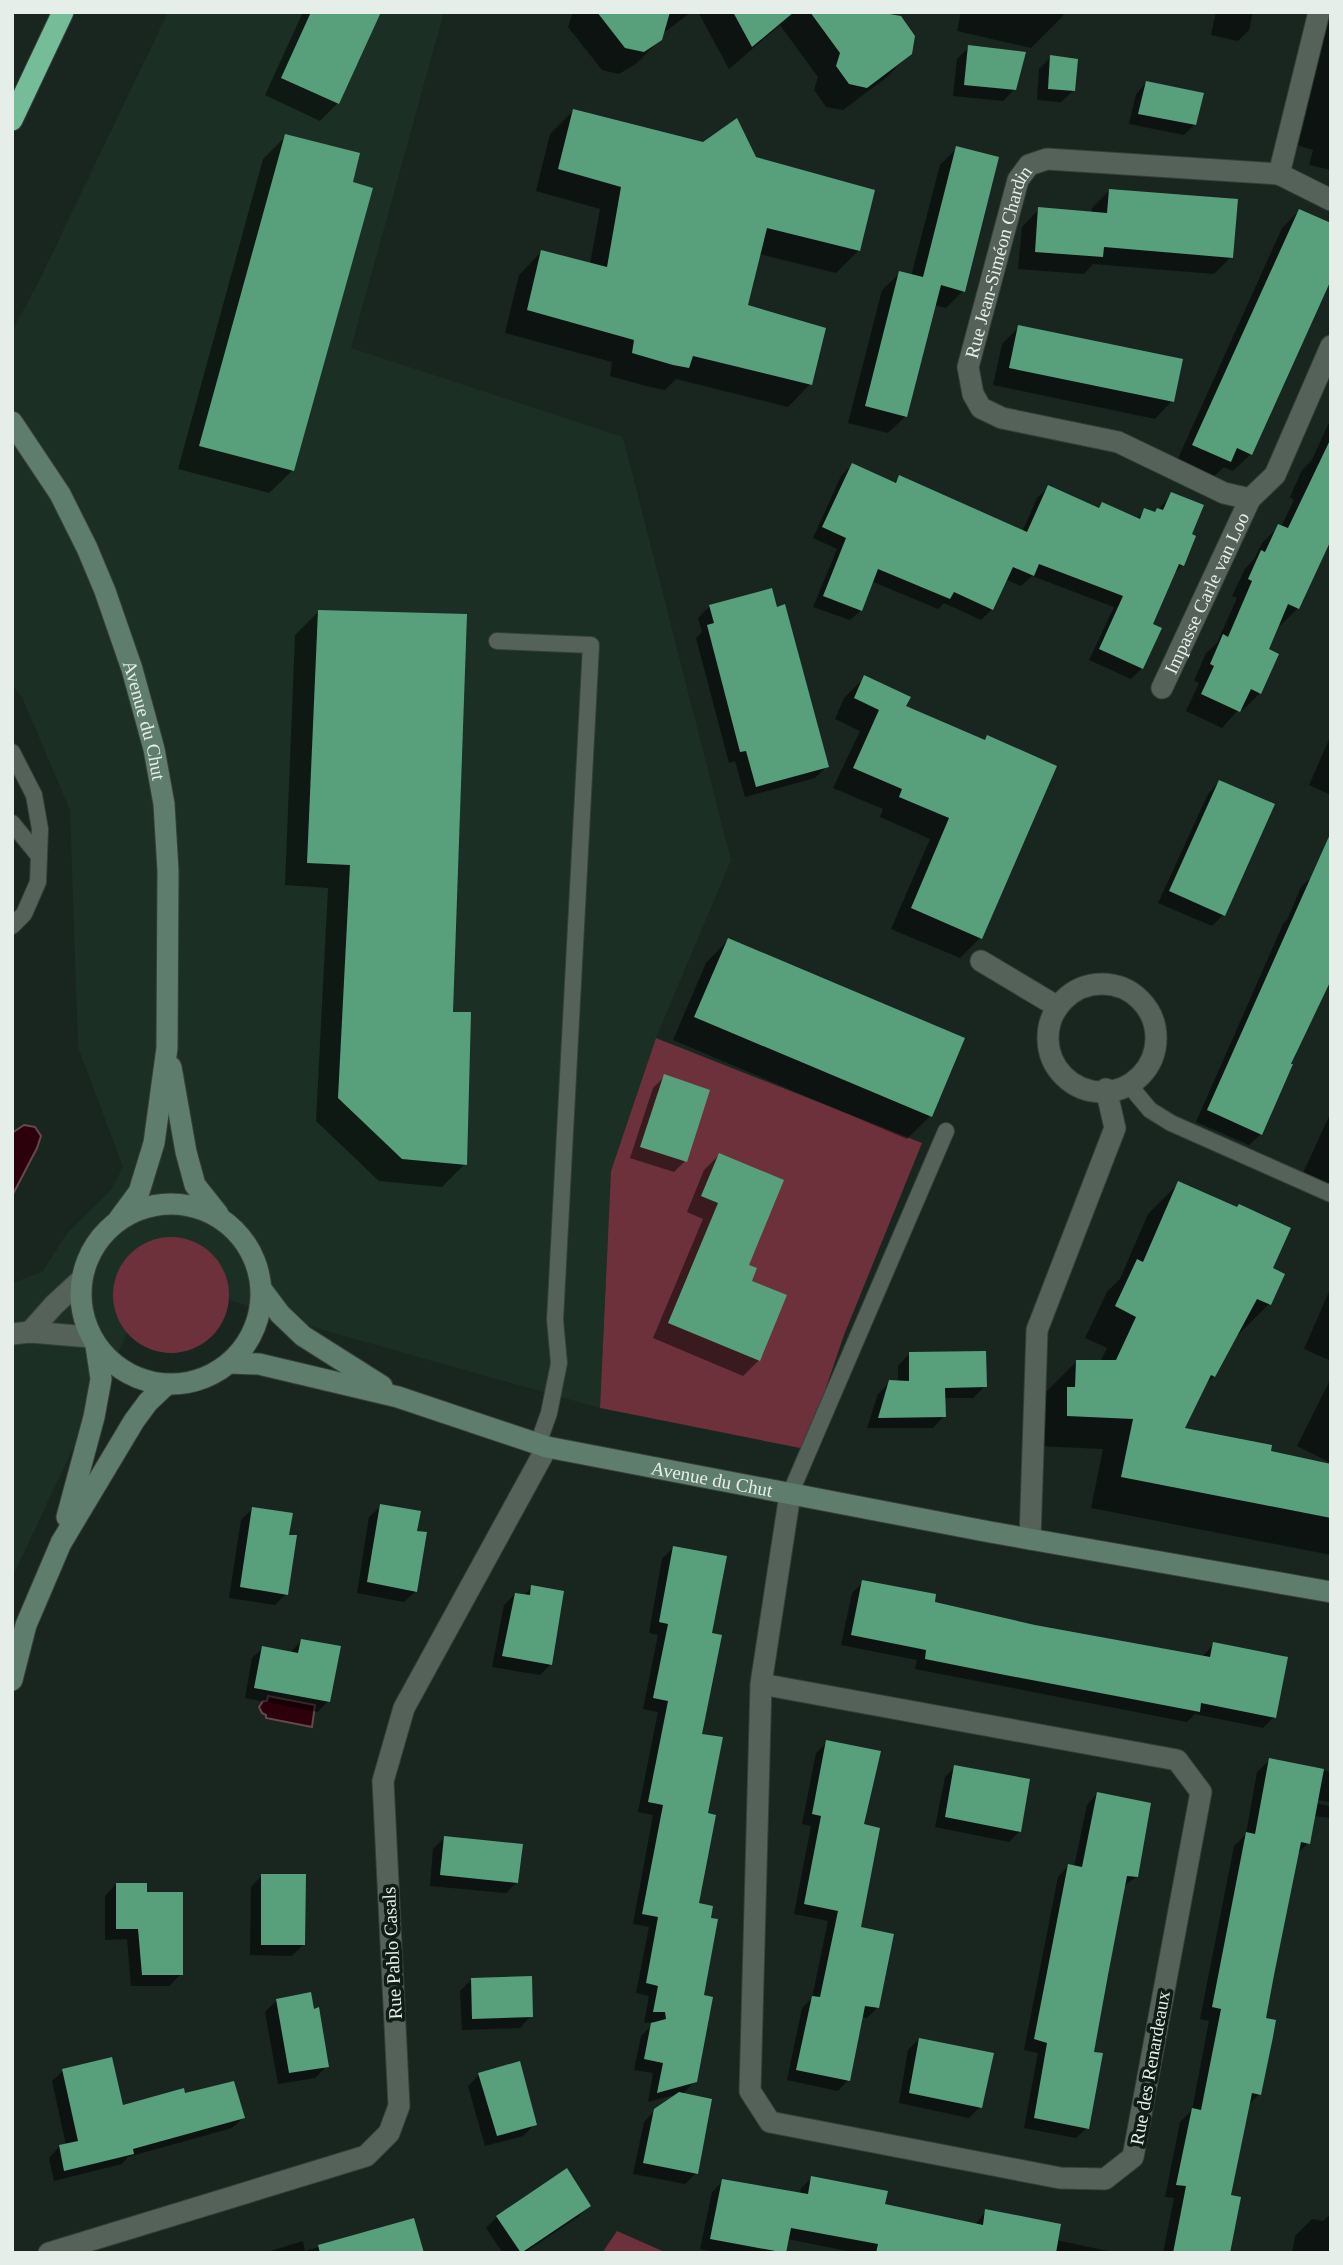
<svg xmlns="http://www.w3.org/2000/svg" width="1343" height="2265" font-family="Georgia,serif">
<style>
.built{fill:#1b2f25}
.green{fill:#6c313b}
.water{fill:#2c010c;stroke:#64484e;stroke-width:2}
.shadow{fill:#0007}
.building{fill:#58a07c}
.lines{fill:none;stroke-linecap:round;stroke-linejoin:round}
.lane-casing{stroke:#363f3a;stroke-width:18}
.street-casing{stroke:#363f3a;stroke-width:23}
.secondary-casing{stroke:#363f3a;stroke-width:23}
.highway-casing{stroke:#363f3a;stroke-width:23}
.lane{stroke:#54625a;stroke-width:16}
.street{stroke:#54625a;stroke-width:21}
.secondary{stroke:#5e7d6d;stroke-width:21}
.highway{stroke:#74bd98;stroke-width:21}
.labels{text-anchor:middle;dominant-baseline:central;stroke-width:7;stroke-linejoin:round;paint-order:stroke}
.street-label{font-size:19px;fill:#e6eee9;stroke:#101c16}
</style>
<rect width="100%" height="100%" fill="#19251f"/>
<!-- built -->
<path class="built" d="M168,12H444L351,348L623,437L731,860L656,1038L611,1171L600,1408L326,1331L204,1292L139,1308L12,1578V1283L42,1272L68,1232L111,1190L123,1167L78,1047L70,810L22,697L12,685V331L37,285Z"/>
<!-- green -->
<g class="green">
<path d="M656,1038L922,1143L844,1335L805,1449L600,1408L611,1171Z"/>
<circle cx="171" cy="1295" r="58"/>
<path d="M617,2231L667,2253H602Z"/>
</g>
<!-- water -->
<g class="water">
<path d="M24,1125L35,1127L41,1136L37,1148L12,1196V1133Z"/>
<path d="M268,1696L315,1705L312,1727L266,1718V1715L262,1713L259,1707L263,1701H267Z"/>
</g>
<!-- shadow -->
<g class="shadow">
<path d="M303,12H379L338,103L320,121L265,95Z"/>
<path d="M573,12H691L662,34L661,39L637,63L619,74L602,70L568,27Z"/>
<path d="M698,12H878L910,53L887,77L843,110L826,107L814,90L818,77L780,25L729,69Z"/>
<path d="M961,12H1064L1063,16L1031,48L957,31Z"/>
<path d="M1216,12H1253L1249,30L1238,41L1211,35Z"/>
<path d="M1329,12H1331V170L1309,165L1313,150L1297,145Z"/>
<path d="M969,47L1015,89L1003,101L953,96L957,59Z"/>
<path d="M1051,57L1073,91L1061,102L1037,100L1039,69Z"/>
<path d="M1146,83L1195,124L1184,135L1129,124L1136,94Z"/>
<path d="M573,111L754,158L859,250L836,273L759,254L746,306L810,384L788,407L676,379L665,390L650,387L610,376L612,362L505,333L519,275L541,252L590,264L600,209L536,191L550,134Z"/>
<path d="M286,136L351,183L371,189L292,471L269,493L178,469L263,159Z"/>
<path d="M957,148L963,291L946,308L934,305L906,416L888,433L848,423L882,290L900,273L911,276L940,165Z"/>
<path d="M1109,191L1231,257L1214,274L1093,264L1084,274L1018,269L1022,227L1039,209L1091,214L1092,208Z"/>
<path d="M1299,211L1251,454L1233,471L1224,467L1212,478L1176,463L1282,228Z"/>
<path d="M1019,327L1172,401L1155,419L993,385L1002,344Z"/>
<path d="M1331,418V535L1298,608L1281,625L1278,624L1266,650L1260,693L1243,710L1240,708L1222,728L1186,711L1199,683L1194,681L1206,653L1217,643L1237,598L1232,596L1245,569L1254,559L1262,543L1279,526L1281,527L1294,500L1290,497L1302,470L1312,460Z"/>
<path d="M852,465L893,484L900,477L1022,532L1037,498L1048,488L1097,509L1102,504L1136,519L1145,510L1154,513L1158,510L1172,494L1190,535L1182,565L1173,574L1151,625L1142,668L1131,679L1089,660L1114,607L1032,576L1021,586L1005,579L992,609L981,620L944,603L938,609L871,581L861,610L850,620L813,607L837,549L813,538L841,476Z"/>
<path d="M710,606L827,766L815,778L745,797L735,761L729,763L696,638L702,632L698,618Z"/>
<path d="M318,612L451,1013L465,1164L442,1187L379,1181L316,1121L328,888L285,885L295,635Z"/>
<path d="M865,677L904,707L984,741L987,737L980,938L960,958L891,929L930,839L880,817L883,809L833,788L860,731L835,719L844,698Z"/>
<path d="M1331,735V795L1309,785Z"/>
<path d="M1219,782L1223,915L1212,926L1158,903L1208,794Z"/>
<path d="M1313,876L1331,974L1261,1134L1249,1145L1196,1122L1283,924L1287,920L1301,887Z"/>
<path d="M728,940L930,1116L907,1139L673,1040L706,963Z"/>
<path d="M665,1076L685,1161L674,1172L630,1158L653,1088Z"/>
<path d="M1331,1112V1185L1303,1173Z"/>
<path d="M719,1155L747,1265L759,1360L743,1376L653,1338L703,1219L687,1212L704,1170Z"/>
<path d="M1179,1183L1270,1269L1269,1304L1238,1335L1236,1334L1214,1376L1203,1386L1183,1430L1269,1453L1331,1466V1555L1091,1508L1103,1449L1036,1446L1037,1419L1045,1411L1046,1392L1077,1361L1100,1362L1107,1348L1085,1338L1107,1292L1120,1279L1148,1214Z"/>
<path d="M1331,1287V1361L1304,1349Z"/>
<path d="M909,1354L985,1386L973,1398H944V1416L933,1428H867L878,1394L890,1382H898V1366Z"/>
<path d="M1331,1378V1463L1297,1446Z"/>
<path d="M381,1506L415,1533L416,1591L404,1602L357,1593L369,1517Z"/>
<path d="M252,1509L287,1536L286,1594L275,1605L229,1598L241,1520Z"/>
<path d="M673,1548L710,1634L700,1735L706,1815L697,1904L702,1996L695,2081L682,2095L696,2173L685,2184L633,2174L644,2122L655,2110L678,2094L648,2102L653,2073L634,2070L641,2036L655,2022L644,2023L649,1996L636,1993L649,1927L633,1924L653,1815L638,1812L658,1712L643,1709L658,1635L649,1633L662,1559Z"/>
<path d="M863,1582L933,1604L1035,1626L1202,1657L1214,1644L1274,1717L1263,1728L1195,1714L1187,1722L915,1669L917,1660L841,1645L852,1593Z"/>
<path d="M532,1587L551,1664L540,1675L492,1667L504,1605L515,1594L523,1596Z"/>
<path d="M301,1641L328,1701L318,1712L245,1698L252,1658L263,1648L290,1653Z"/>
<path d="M827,1742L862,1826L859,1929L877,2008L867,2018L861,2017L848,2080L838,2091L787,2080L802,2008L812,1998L828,1921L794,1914L811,1826L802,1824L816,1753Z"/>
<path d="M1270,1760L1331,1772V1802L1310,1799L1309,1802L1331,1806V1818L1313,1816L1308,1843L1296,1855L1264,2020L1259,2094L1248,2106L1229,2197L1228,2253H1163L1174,2198L1165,2197L1180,2122L1192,2110L1209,2021L1200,2019L1234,1846L1246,1834L1257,1772Z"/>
<path d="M955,1767L1028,1781L1019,1832L1009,1842L935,1827L945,1777Z"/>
<path d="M1097,1794L1136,1877L1123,1887L1092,2053L1087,2128L1076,2138L1024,2128L1038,2053L1024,2050L1058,1877L1068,1866L1074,1867L1087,1805Z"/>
<path d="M444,1838L517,1882L506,1893L430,1886L433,1849Z"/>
<path d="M262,1875L304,1944L292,1956L250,1955L251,1887Z"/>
<path d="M116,1884L181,1974L169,1986H131L127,1939L105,1940V1896Z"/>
<path d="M472,1979L531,2016L520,2028L462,2030L460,1991Z"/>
<path d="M277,2000L327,2066L315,2078L278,2084L265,2012Z"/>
<path d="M919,2039L980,2107L969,2118L899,2103L908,2050Z"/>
<path d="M63,2071L122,2107L184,2095L243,2118L232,2128L128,2157L122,2164L54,2181L49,2158L59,2147L66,2145L52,2081Z"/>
<path d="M479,2075L535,2124L523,2136L485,2146L468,2086Z"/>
<path d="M812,2178L883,2206L975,2225L986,2211L1056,2240L1117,2253H857L788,2239L784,2253H718L700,2249L712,2192L723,2181L800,2195L801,2188Z"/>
<path d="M589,2206L578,2217L524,2253H503L486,2228L497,2217Z"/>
<path d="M1331,2214V2253H1292L1295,2236L1312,2219L1323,2221Z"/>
<path d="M413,2220L422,2253H264L303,2241L305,2251Z"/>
</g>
<!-- building -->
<g class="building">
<path d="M311,12H381L339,104L281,78Z"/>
<path d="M597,12H670L662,40L644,52L625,48Z"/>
<path d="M733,12H794L752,47Z"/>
<path d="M810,12H878L901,16L915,36L912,54L867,88L849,84L836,66L840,53Z"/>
<path d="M968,45L1026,52L1016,90L964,85Z"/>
<path d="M1050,55L1078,59L1075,91L1048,89Z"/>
<path d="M1146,81L1204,93L1196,125L1138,114Z"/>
<path d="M573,109L703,142L737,118L756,157L875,190L860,251L767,228L748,305L826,328L812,385L693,356L689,368L673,365L632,353L634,340L527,310L541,250L607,267L621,187L558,169Z"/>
<path d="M285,134L360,153L353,182L373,188L294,471L199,446Z"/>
<path d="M956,146L999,157L965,292L941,285L907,417L865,406L899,271L923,277Z"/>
<path d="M1109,189L1238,199L1233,258L1104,247L1103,257L1035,252L1038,207L1107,213Z"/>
<path d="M1299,209L1331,223V280L1252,455L1237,448L1231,462L1192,445Z"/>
<path d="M1018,325L1183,359L1174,402L1009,368Z"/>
<path d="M1331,438V540L1299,609L1288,604L1269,649L1279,654L1261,694L1251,689L1240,712L1201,694L1214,666L1210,664L1223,634L1228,637L1252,581L1248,579L1261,550L1265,552L1278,524L1288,528Z"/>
<path d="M852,463L896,483L899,475L1027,532L1048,485L1099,508L1102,502L1140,519L1144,508L1155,512L1157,508L1163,510L1171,492L1204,505L1192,534L1196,536L1184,566L1179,564L1153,624L1162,628L1143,669L1099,649L1123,596L1039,564L1034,576L1013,567L993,610L954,592L950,599L878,569L862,611L823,596L846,538L822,527Z"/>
<path d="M772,588L777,607L785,604L829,767L756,787L746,751L740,752L707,625L714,623L709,605Z"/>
<path d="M318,610L467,614L453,1012H471L467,1165L402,1159L338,1098L350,865L307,863Z"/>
<path d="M864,675L911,697L906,706L985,740L987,735L1057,766L982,939L911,908L949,818L899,797L902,789L853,768L879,710L854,698Z"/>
<path d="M1219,780L1275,804L1225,916L1169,891Z"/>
<path d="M1331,832V980L1291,1064H1293L1262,1135L1207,1110Z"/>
<path d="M728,938L965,1038L932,1117L694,1017Z"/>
<path d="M664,1074L710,1090L687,1162L640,1147Z"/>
<path d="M719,1153L784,1180L749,1265L757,1268L752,1281L787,1295L760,1361L668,1323L718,1203L701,1196Z"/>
<path d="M1178,1181L1237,1207L1239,1204L1291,1228L1273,1268L1285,1274L1271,1305L1257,1299L1215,1377L1211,1375L1185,1428L1272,1445L1271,1451L1331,1464V1518L1121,1477L1133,1419L1067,1416V1387H1075L1076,1360H1116L1136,1317L1115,1306L1137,1259L1143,1262Z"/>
<path d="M986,1351L987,1387L945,1388L946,1417L878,1418L889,1380L909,1381V1352Z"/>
<path d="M380,1504L421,1511L417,1531L427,1532L417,1592L367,1582Z"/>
<path d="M252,1507L293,1513L289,1535H297L288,1595L240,1587Z"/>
<path d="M673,1546L727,1556L712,1633L722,1635L702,1734L723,1737L708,1813L716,1815L699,1903L713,1906L711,1918L718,1919L704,1995L713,1997L697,2082L657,2093L663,2063L644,2059L651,2023L666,2019L665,2012H653L658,1986L646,1983L658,1917L642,1914L663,1805L648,1802L668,1701L653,1698L668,1624L659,1622Z"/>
<path d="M862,1580L936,1594L935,1602L1035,1625L1210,1657L1213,1642L1288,1657L1276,1718L1201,1703L1200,1712L1000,1674L925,1659L926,1650L851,1635Z"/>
<path d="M531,1585L564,1591L552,1665L502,1656L515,1593L530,1595Z"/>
<path d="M301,1639L341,1646L330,1702L254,1688L262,1646L298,1653Z"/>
<path d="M826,1740L881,1751L864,1824L880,1828L861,1927L894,1934L879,2008L865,2006L850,2081L796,2070L812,1996L820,1997L838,1911L804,1904L821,1816L812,1814Z"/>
<path d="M1269,1758L1324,1769L1310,1844L1301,1842L1274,1975L1266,2018L1276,2020L1273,2037L1261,2095L1252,2093L1231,2195L1241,2197L1230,2253H1173L1186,2186L1176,2185L1192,2108L1201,2110L1221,2009L1212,2007L1246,1832L1255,1834Z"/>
<path d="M954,1765L1030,1779L1021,1832L945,1817Z"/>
<path d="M1097,1792L1151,1803L1138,1877L1127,1876L1108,1975L1094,2052L1103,2053L1089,2129L1034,2118L1047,2043L1034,2039L1068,1864L1082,1867Z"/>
<path d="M444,1836L523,1844L518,1883L440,1875Z"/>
<path d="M261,1874H306L305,1945H261Z"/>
<path d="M116,1883H147V1892H183V1975H142L138,1929H116Z"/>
<path d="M532,1976L533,2017L472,2019L471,1978Z"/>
<path d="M311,1992L314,2009L319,2007L329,2067L289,2073L276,1999Z"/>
<path d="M919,2038L994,2053L982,2108L909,2093Z"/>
<path d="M112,2057L123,2105L184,2088L185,2093L234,2081L245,2118L133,2149L134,2154L64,2171L59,2145L78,2141L62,2069Z"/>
<path d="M520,2061L537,2125L497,2136L478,2073Z"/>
<path d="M679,2092L712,2099L698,2174L643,2163L654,2109Z"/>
<path d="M567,2168L591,2206L521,2253L496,2216Z"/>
<path d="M811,2176L888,2191L885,2204L983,2225L985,2209L1061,2224L1056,2253H876L878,2244L791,2228L786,2253L710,2239L722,2179L808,2194Z"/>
<path d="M414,2218L424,2253H320L318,2245Z"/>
</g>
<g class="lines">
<!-- lane casing -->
<g class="lane-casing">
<g id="lane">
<path d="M497,641L591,645L555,1320L559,1363L549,1413L538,1444"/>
<path d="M12,752L34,795L40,829L38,882L24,914L12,926"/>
<path d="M12,823L39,856"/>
<path d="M1129,1085L1150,1110L1171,1123L1331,1194"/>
<path d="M790,1494L946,1131"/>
</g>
</g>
<!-- street casing -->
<g class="street-casing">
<g id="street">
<path d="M1319,12L1279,174L1331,200"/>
<path id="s1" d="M1250,499L1224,493L1118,442L1002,418L981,408L973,394L968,367L1018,180L1029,165L1047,159L1279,174"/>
<path id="s2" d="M1162,688L1250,499L1275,475L1331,346"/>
<path d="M981,961L1058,1007"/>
<circle cx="1102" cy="1038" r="54"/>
<path d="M30,1332L54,1305L81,1280"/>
<path d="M12,1334L30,1332L90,1337"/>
<path d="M1030,1539L1037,1330L1115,1128L1106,1089"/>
<path d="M761,1684L1177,1760L1201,1792L1133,2157L1105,2179L1060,2178L770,2122L750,2091L761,1684L790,1494"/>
<path d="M49,2253L366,2156L389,2133L399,2106L383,1781L404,1708L547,1447"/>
</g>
</g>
<!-- secondary casing -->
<g class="secondary-casing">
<g id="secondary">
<path id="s3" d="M12,422L60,494L87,548L105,591L132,669L154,749L164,804L168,871L167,1048L154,1143L139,1192L119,1219"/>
<path d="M171,1067L186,1152L195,1185L218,1214"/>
<circle cx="171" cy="1294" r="90"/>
<path d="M262,1290L280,1314L303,1336L382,1386"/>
<path id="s4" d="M230,1363L259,1364L398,1397L547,1447L990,1532L1331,1592"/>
<path d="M67,1517L94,1417L101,1379L96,1346"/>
<path d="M12,1680L26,1625L61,1543L134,1421L148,1402L166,1385"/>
</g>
</g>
<!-- highway casing -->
<g class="highway-casing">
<path id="highway" d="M12,120L63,12"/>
</g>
<!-- lane -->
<use href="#lane" class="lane"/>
<!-- street -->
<use href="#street" class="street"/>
<!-- secondary -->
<use href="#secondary" class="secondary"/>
<!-- highway -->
<use href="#highway" class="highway"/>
</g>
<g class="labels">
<!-- street labels -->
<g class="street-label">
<text stroke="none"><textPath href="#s1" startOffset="439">Rue Jean-Siméon Chardin</textPath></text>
<text stroke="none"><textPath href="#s2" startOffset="105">Impasse Carle van Loo</textPath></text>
<text stroke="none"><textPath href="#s3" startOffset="329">Avenue du Chut</textPath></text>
<text stroke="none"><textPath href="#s4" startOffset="497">Avenue du Chut</textPath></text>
<text transform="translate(392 1953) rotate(-93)">Rue Pablo Casals</text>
<text transform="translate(1150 2068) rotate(-80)">Rue des Renardeaux</text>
</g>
</g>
<!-- border -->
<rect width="1343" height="2265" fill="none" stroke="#e6eee9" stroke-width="28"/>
</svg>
